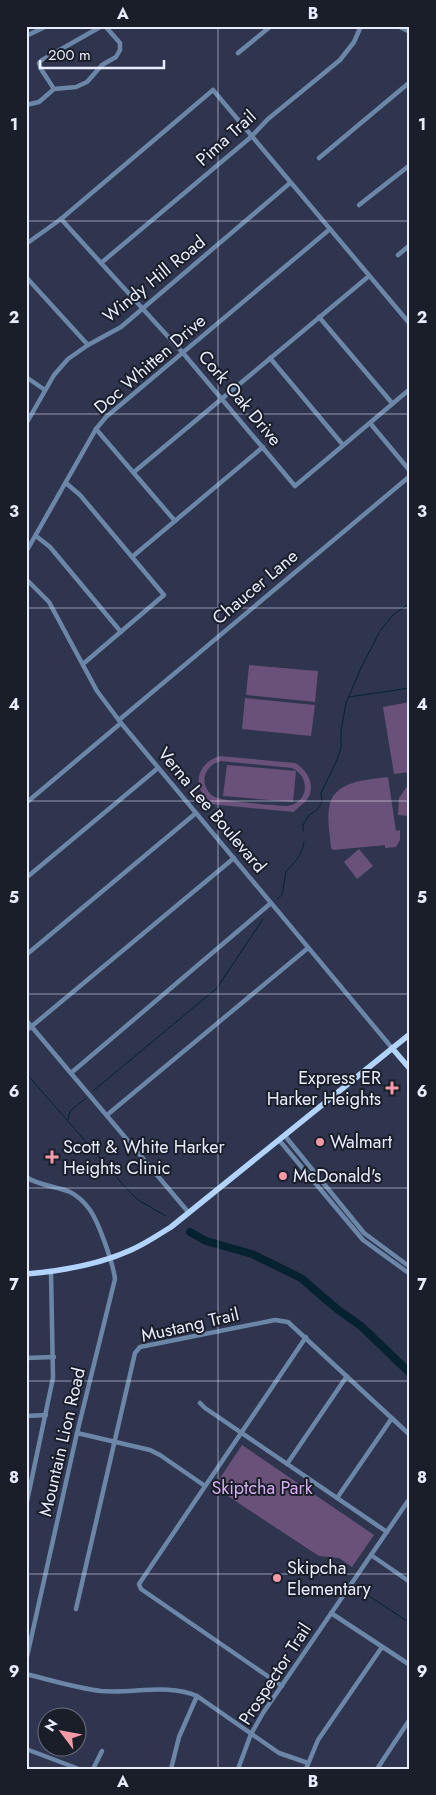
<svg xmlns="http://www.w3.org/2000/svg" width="436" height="1795" font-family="Jost,sans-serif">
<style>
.park{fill:#6a5179;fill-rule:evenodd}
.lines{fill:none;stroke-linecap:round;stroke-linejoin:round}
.stream{stroke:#062231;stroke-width:1}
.river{stroke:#062231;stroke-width:8}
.minor{stroke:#6b86a7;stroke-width:4.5}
.major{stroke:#b2d3fc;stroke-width:5.5}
.grid{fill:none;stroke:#e8edfe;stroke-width:1;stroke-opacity:0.55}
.poi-dot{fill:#f39aa8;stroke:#1a1e29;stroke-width:2}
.labels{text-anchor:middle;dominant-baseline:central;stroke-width:4;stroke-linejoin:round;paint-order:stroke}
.street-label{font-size:18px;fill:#e8edfe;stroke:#1a1e29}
.poi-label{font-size:18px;fill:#e8edfe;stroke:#1a1e29;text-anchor:start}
.park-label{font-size:18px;fill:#d6adf0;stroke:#1a1e29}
.neatline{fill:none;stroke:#e8edfe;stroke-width:2}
.grid-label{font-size:16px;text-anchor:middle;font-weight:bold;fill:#e8edfe}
</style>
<rect width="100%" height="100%" fill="#2f354f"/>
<!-- park -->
<g class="park">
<path d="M249,665L318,671L315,702L246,695Z"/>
<path d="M245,698L315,705L311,736L242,729Z"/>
<path d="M410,702V772L394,774L383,707Z"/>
<path d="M220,756L295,763C308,770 317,787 306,801C302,805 297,808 294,812L210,804V801C190,787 198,762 220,756ZM221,761L292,768C311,777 309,803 287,806C274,805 222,802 213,796C207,792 203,784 205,776C207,768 213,763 221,761Z"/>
<path d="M227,765L296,771L293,802L223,796Z"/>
<path d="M388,777L396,831L400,830V840L396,847L385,848V845L333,850L331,848C330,835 327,820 329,808C333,780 367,780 388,777Z"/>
<path d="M410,782V816L398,815L399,798Z"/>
<path d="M359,849L373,866L357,879L344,862Z"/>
<path d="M242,1445L374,1535L352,1567L339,1558L319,1556L214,1487Z"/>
</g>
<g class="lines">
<!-- stream -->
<g class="stream">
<path d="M349,697L410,688"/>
<path d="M303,831V825L309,815L317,810L322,802L321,793L337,760L341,747V731L346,703L361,668L380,631L393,615L410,603"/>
<path d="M277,899L282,895L286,871C294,864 304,852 304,842"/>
<path d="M26,1073L127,1189L138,1200L166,1216"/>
<path d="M93,1091L217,988L263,919"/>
<path d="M68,1120L70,1111L86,1098"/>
<path d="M357,1588L410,1623"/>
</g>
<!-- river -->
<path class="river" d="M190,1232L206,1241L252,1254L301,1278L337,1309L361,1326L410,1373"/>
<!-- minor -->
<g class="minor">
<path d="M398,26L410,32"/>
<path d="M26,36L47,26"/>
<path d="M238,53L271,26"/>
<path d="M54,89L41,69L39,63L42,60L102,26"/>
<path d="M26,105L39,102L54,89L76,87L87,82L102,65L116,57L120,50V43L105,26"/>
<path d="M319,158L410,82"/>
<path d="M359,205L410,165"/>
<path d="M61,219L183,353L295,486L410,389"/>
<path d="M26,244L61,219L213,90L410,324"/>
<path d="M398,255L410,245"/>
<path d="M101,263L251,137L268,119L340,60L354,42L361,26"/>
<path d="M26,277L88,345"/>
<path d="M319,317L392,403"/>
<path d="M270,358L343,445"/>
<path d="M26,377L45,390"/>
<path d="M370,423L410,471"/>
<path d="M26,424L54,375L68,359L88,345L121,327L290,183"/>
<path d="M96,429L175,521"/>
<path d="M134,472L369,276"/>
<path d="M66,483L80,495L164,595L83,664"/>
<path d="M36,536L50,547L121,632"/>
<path d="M26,552L96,429L106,417L330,229"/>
<path d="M132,557L263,447"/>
<path d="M26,579L49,602L97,691L121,723L392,1048"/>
<path d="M119,720L410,476"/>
<path d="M26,803L121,723"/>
<path d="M26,878L158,768"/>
<path d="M26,955L196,813"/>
<path d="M26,1020L189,1213"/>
<path d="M26,1031L234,858"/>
<path d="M71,1073L271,903"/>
<path d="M107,1115L308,948"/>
<path d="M285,1136L364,1233L410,1267"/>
<path d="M279,1140L363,1240L410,1274"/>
<path d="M26,1177C40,1186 55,1186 70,1192C78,1196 85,1203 90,1210C99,1223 113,1263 115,1279L77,1433L26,1661"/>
<path d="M26,1358L54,1357"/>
<path d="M200,1403L205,1408L387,1532"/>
<path d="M26,1416L46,1415"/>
<path d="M77,1433L150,1450L160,1455L205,1486"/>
<path d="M287,1464L347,1376"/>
<path d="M337,1498L392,1418"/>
<path d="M26,1506L53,1378L51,1272"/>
<path d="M371,1555L410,1582"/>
<path d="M76,1609L135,1353L140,1347L275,1320L288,1322L410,1435"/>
<path d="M331,1613L410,1665"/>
<path d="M26,1674C51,1680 76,1688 101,1691C132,1694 168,1683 197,1696L279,1753L308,1763"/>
<path d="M282,1686L141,1589L139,1584L306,1337"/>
<path d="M26,1749L79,1769"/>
<path d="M93,1769L102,1751"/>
<path d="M171,1769L179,1737L197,1696"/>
<path d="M238,1769L251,1734L263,1713L410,1498"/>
<path d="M306,1769L318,1740L382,1647"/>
<path d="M377,1769L410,1719"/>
</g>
<!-- major -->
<g class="major">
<path d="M392,1048L410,1069"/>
<path d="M26,1274C62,1271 98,1265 131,1250C145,1244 158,1235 171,1227L410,1034"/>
</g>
</g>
<!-- grid -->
<path class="grid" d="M218,26V1769M26,221H410M26,414H410M26,608H410M26,801H410M26,994H410M26,1188H410M26,1381H410M26,1574H410"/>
<!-- markers -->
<g class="poi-dot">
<path d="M389.5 1080.5h5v5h5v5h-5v5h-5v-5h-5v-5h5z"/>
<circle cx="320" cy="1142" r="5"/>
<path d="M49.5 1149.5h5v5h5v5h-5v5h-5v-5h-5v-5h5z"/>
<circle cx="283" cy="1176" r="5"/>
<circle cx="277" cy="1578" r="5"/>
</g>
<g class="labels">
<!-- street labels -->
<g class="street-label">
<text transform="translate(226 138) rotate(-42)">Pima Trail</text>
<text transform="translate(154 279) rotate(-39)">Windy Hill Road</text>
<text transform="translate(150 364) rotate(-41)">Doc Whitten Drive</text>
<text transform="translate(240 398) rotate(50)">Cork Oak Drive</text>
<text transform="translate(255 587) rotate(-40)">Chaucer Lane</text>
<text transform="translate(212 810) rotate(50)">Verna Lee Boulevard</text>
<text transform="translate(190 1325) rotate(-13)">Mustang Trail</text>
<text transform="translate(62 1442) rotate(-77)">Mountain Lion Road</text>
<text transform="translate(275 1674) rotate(-57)">Prospector Trail</text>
</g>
<!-- poi labels -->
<g class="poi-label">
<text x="381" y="1078" text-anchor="end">Express ER<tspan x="381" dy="21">Harker Heights</tspan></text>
<text x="330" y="1142">Walmart</text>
<text x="63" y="1147">Scott &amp; White Harker<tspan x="63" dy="21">Heights Clinic</tspan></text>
<text x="293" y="1176">McDonald's</text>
<text x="287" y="1568">Skipcha<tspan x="287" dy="21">Elementary</tspan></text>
</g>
<!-- park labels -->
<g class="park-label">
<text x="262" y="1488">Skiptcha Park</text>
</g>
</g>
<!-- border -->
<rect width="436" height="1795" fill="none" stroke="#1a1e29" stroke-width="55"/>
<!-- north arrow -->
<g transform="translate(62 1732) rotate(302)"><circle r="24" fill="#1a1e29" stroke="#6c717e"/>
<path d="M0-4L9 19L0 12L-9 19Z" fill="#f39aa8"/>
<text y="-8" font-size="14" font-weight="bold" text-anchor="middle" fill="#e8edfe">N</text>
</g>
<!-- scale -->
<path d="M40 60v8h124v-8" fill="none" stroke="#e8edfe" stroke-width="2.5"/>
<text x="48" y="60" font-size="15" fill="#e8edfe" stroke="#1a1e29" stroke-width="4" paint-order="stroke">200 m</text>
<rect x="28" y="28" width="380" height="1740" class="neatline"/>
<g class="grid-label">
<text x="123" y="19">A</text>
<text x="313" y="19">B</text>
<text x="14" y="130">1</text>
<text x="422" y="130">1</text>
<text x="14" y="323">2</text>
<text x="422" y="323">2</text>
<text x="14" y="517">3</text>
<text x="422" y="517">3</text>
<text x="14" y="710">4</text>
<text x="422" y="710">4</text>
<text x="14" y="903">5</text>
<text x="422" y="903">5</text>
<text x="14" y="1097">6</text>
<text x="422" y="1097">6</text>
<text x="14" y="1290">7</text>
<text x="422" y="1290">7</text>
<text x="14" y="1483">8</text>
<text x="422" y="1483">8</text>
<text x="14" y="1677">9</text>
<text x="422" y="1677">9</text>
<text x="123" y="1787">A</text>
<text x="313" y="1787">B</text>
</g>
</svg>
